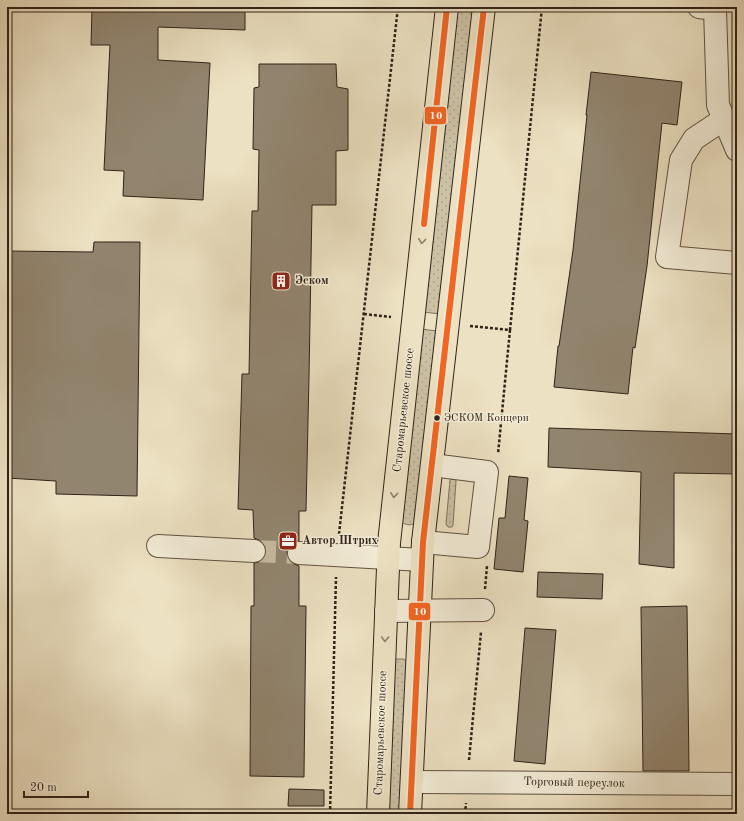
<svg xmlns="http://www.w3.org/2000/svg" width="744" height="821" font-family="'Old Standard TT',serif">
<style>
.grass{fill:url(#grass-dots);stroke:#7e725e}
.building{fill:#928570;stroke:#302218}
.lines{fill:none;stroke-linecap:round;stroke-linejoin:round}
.minor-tunnel{stroke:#c6bba0;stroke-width:22;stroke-dasharray:22 11;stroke-linecap:butt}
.minor-casing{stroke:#5f5242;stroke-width:24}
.major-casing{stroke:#302218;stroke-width:24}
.path{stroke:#302218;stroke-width:2.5;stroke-dasharray:3 2;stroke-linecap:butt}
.minor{stroke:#f3ecd7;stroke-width:22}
.major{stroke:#ece1c2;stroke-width:22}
.bus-1-casing{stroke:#f3ecd7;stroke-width:9}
.bus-1{stroke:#f26522;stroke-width:6}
.oneway{stroke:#8e826d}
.bus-dot{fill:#302218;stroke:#f3ecd7;stroke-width:1.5}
.labels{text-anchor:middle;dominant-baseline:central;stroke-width:3;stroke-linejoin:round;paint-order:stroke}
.bus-label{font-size:11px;fill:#302218;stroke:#f3ecd7;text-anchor:start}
.poi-label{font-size:12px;font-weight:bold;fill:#302218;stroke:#f3ecd7;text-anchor:start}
.street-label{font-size:12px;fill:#302218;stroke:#f3ecd7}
.line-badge{stroke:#f3ecd7;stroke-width:1.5}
.badge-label{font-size:11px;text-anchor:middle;font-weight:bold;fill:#fff}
</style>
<defs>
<pattern id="grass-dots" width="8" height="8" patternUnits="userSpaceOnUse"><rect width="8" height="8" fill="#ccc1a5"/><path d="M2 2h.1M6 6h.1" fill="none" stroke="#b0a68d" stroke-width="1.8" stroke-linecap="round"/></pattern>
</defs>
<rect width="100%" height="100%" fill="#ece1c2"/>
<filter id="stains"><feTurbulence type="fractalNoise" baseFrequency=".005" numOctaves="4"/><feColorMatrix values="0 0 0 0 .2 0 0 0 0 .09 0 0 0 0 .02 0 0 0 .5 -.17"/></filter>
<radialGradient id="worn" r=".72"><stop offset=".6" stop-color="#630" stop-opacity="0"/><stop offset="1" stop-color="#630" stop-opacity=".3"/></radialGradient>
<!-- grass -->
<g class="grass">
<path d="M457,7H474L440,314L423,312Z"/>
<path d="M421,329L437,331L416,523C410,526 405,525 400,521Z"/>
<path d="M452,479H455L456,481L453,525L452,527H448L446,524L450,480Z"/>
<path d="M397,659H403L407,661L400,814H386L393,660Z"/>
</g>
<!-- building -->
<g class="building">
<path d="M92,7H245V30L158,27V60L210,63L203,200L123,196L124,171L104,170L110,45H91Z"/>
<path d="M259,64H336L337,87L348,89V150L336,151V205H312L309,376L306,511H299V541L294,542L289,546L287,552L288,558L292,563L299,566V606H306L304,777L250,776L251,606H254V563L259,562L264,558L266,551L265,546L261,541L254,538L253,510L238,509L242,374H249L252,211H258L259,150L253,149L254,88L259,87Z"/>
<path d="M591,72L682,82L677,125L662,123L647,266L635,348L633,347L628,394L554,387L558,346H559L573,250L587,115H586Z"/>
<path d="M94,242H140L137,496L56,494V481L7,478V251L93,252Z"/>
<path d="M549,428L737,434V474L674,473V568L639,564L641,472L548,467Z"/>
<path d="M509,476L528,478L524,520L528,521L523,572L494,569L499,518H505Z"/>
<path d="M538,572L603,574L602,599L537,597Z"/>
<path d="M687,606L689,771H643L641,607Z"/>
<path d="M525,628L556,630L545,764L514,761Z"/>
<path d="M289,789L324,790V806H288Z"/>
</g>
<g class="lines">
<!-- minor-tunnel -->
<path class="minor-tunnel" d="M254,551L299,553"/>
<!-- minor casing -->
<g class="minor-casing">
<g id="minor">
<path d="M699,7L715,9L718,105L737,150"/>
<path d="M724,119L694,139L681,160L667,257L737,263"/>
<path d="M423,542L478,547L487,472L432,465"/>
<path d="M158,546L254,551"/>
<path d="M299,553L422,560"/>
<path d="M386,611L483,610"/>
<path d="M412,782L737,784"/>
</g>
</g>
<!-- major casing -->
<g class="major-casing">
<g id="major">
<path d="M378,814L389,543L447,7"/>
<path d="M410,814L423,542L484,7"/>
</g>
</g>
<!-- path -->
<g class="path">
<path d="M364,314L391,317"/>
<path d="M470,326L510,330L498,454"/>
<path d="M510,330L542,7"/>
<path d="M339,534L398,7"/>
<path d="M485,589L487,566"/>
<path d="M469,760L481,632"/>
<path d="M330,814L336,577"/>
<path d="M465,814L466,803"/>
</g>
<!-- minor -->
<use href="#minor" class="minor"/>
<!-- major -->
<use href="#major" class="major"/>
<!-- bus-1 casing -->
<g class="bus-1-casing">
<g id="bus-1">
<path d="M424,224L447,7"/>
<path d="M410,814L423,542L484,7"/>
</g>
</g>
<!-- bus-1 -->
<use href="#bus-1" class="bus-1"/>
</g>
<!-- one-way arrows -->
<defs><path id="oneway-chevron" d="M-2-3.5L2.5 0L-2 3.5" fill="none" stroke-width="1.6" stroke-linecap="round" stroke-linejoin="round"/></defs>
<g class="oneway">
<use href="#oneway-chevron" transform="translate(422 241) rotate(96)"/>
<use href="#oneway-chevron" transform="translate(394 495) rotate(96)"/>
<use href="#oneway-chevron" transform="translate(385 639) rotate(92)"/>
</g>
<!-- icons -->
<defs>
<g id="building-square" transform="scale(1)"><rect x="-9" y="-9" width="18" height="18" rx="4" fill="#8f2418" stroke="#f3ecd7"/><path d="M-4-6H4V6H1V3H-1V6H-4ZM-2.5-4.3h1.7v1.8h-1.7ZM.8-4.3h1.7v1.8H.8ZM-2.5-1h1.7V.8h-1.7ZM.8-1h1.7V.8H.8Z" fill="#fff"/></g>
<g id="office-square" transform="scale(1)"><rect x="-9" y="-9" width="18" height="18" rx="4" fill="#8f2418" stroke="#f3ecd7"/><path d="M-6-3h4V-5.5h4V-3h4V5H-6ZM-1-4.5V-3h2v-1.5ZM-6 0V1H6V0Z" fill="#fff"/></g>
</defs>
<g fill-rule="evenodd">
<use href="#building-square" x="281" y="281"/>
<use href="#office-square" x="288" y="541"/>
</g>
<!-- markers -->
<circle class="bus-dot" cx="437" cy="418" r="3.5"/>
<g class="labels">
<!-- bus labels -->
<g class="bus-label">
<text x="444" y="418">ЭСКОМ Концерн</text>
</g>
<!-- poi labels -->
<g class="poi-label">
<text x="295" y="281">Эском</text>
<text x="302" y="541">Автор Штрих</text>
</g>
<!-- street labels -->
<g class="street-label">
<text transform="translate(404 410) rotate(-84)">Старомарьевское шоссе</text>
<text transform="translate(381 733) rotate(-88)">Старомарьевское шоссе</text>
<text transform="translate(574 783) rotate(1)">Торговый переулок</text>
</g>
</g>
<g class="line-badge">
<rect x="424" y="106" width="23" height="19" rx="4" fill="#f26522"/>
<rect x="408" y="602" width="23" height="19" rx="4" fill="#f26522"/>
</g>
<g class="badge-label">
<text x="436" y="119">10</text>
<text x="420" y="615">10</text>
</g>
<!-- margin -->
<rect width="744" height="821" fill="none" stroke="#ece1c2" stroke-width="24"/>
<rect x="8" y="8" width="728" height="805" fill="none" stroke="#302218" stroke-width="2"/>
<rect x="12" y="12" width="720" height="797" fill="none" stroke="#302218"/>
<!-- scale -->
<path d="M24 791v6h64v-6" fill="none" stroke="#302218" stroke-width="2"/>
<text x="30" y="791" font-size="12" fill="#302218" stroke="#f3ecd7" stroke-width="3" paint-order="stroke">20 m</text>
<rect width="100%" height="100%" filter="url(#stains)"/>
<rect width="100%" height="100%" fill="url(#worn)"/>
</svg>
